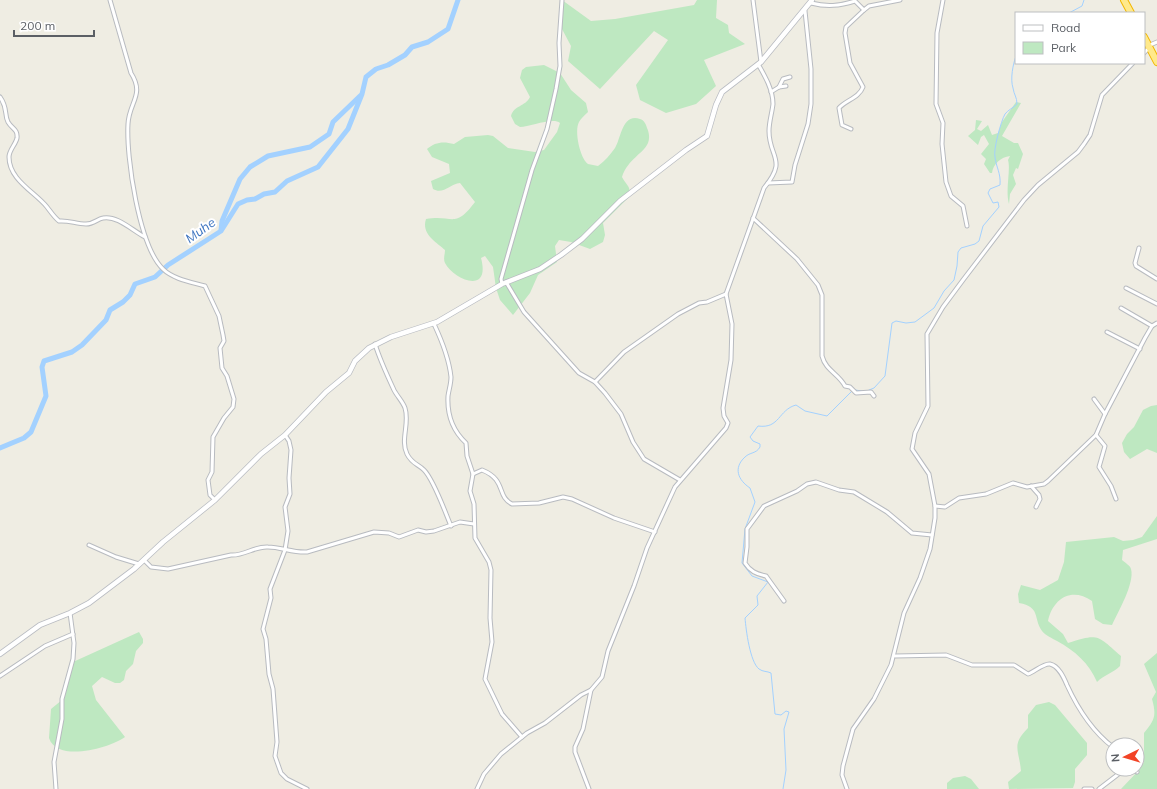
<svg xmlns="http://www.w3.org/2000/svg" width="1157" height="789" font-family="Mulish,sans-serif">
<style>
.green{fill:#bee8c1}
.lines{fill:none;stroke-linecap:round;stroke-linejoin:round}
.stream{stroke:#a3d1ff;stroke-width:1}
.river{stroke:#a3d1ff;stroke-width:5}
.street-casing{stroke:#b8bbc0;stroke-width:5}
.secondary-casing{stroke:#b9bcc2;stroke-width:6}
.highway-casing{stroke:#f2b600;stroke-width:8}
.street{stroke:#fff;stroke-width:3}
.secondary{stroke:#fff;stroke-width:4.5}
.highway{stroke:#ffe98a;stroke-width:6}
.labels{text-anchor:middle;dominant-baseline:central;stroke-width:4;stroke-linejoin:round;paint-order:stroke}
.water-label{font-size:13px;font-style:italic;fill:#3d74c0;stroke:#fff}
</style>
<rect width="100%" height="100%" fill="#efede3"/>
<!-- green -->
<g class="green">
<path d="M562,0L591,21L615,19L694,5L697,0H717L716,18L728,25L729,33L745,44L704,60L716,86L696,104L666,113L640,100L636,85L668,40L654,31L600,89L568,61L571,46L562,29Z"/>
<path d="M544,65L560,73L571,90L586,103L588,112C585,115 581,118 579,122C574,131 580,158 588,164L598,166C605,161 610,155 615,148C621,139 622,113 640,119C644,120 646,124 647,128C649,132 650,138 648,143C643,154 628,159 622,177C626,185 632,187 629,197L603,223L605,235L603,242L590,249L571,242L559,240L555,246L557,262L538,275L530,293L513,315L500,300L496,288L493,267L485,256L481,258C491,295 454,280 445,263C443,259 445,254 445,250C436,242 421,234 426,219C453,214 454,230 475,202L460,183C450,184 443,195 433,189L431,181L450,173L449,164L432,157L427,149C435,142 443,141 454,144L465,137L488,135L493,136L508,148L535,152L544,150L557,132L560,123C553,117 530,127 520,127L515,124L511,116C514,105 525,107 530,97L520,78L522,70L526,67Z"/>
<path d="M1016,102L1021,103L1002,136L1014,143H1018L1023,154L1018,169L1016,168L1013,175L1016,184L1010,194L1009,204C1005,190 1011,170 1008,160L1010,156C1001,157 993,164 992,173H990L984,164L986,159L981,154L989,144L984,135L981,137L978,145L968,136L975,130L976,120L982,121L977,129L981,131L988,125L992,135L998,133L1002,122Z"/>
<path d="M1157,405V453L1147,449L1130,459L1124,452L1122,443L1127,434L1134,427L1143,410L1151,406Z"/>
<path d="M1157,516V539L1123,550L1122,560C1125,563 1130,565 1131,569C1135,583 1118,612 1112,625L1103,624L1095,619L1092,601C1072,587 1053,598 1048,621L1063,634L1068,643C1099,633 1097,635 1121,656L1120,666C1113,673 1104,675 1097,682C1089,663 1075,651 1057,641C1052,638 1046,636 1042,631C1033,618 1041,607 1019,603L1018,594L1021,585L1040,590L1058,580L1064,562L1066,542L1114,537L1123,541L1133,540L1142,537Z"/>
<path d="M139,632L143,639V643L136,651L133,664L126,671L124,680L120,683H115L102,677L92,686L96,700L125,737C110,748 57,763 49,738L51,709L62,700L65,680L73,662Z"/>
<path d="M1157,653V789H1121L1139,770L1144,762V733C1154,720 1157,717 1152,699L1156,692L1144,664Z"/>
<path d="M1049,702L1055,705L1087,743V755L1075,769V782L1073,788L1009,789L1008,782L1021,771C1019,749 1011,745 1028,728V715L1036,705Z"/>
<path d="M965,776L971,779L979,789H947V783L953,778Z"/>
</g>
<g class="lines">
<!-- stream -->
<g class="stream">
<path d="M1069,13L1082,6L1084,0"/>
<path d="M855,390L862,391"/>
<path d="M869,390L874,388L885,376L892,323L896,321L906,323L915,322L934,308L944,291L954,280L957,266L958,252L961,248L975,244L979,241L983,226L999,207L998,202L993,203L988,193L990,189L1000,185C1001,173 996,167 995,157C993,150 1001,121 1005,114C1008,110 1013,108 1017,104C1017,97 1014,95 1013,88C1010,79 1013,64 1016,56"/>
<path d="M783,789L786,770L784,729L789,712L786,711L781,715L775,714L771,673C767,671 763,672 759,669C750,662 746,630 745,618L758,605L757,596L768,582L752,576L742,563L745,529L755,502L750,488C738,480 733,468 745,457C750,452 756,454 760,447V444L753,441L750,437L758,426C780,429 778,410 796,405L805,411L827,416L852,391"/>
</g>
<!-- river -->
<g class="river">
<path d="M221,230L222,221L240,179L250,167L268,156L310,147L329,134L333,122L360,96"/>
<path d="M0,448L24,438L31,432L46,396L42,367L44,361L72,352L82,345L106,320L110,310L123,302L130,295L135,284L155,277L168,265L221,231L238,204L247,200L255,199L264,194L275,192L287,181L318,167L348,129L362,94L366,77L376,69L388,65L405,55L412,47L428,42L448,29L458,0"/>
</g>
<!-- street casing -->
<g class="street-casing">
<g id="street">
<path d="M110,0L131,73C145,95 129,102 128,124C126,157 139,246 163,269C173,279 191,282 205,286L219,316L223,335L224,341L220,348L222,368L227,376L234,399L233,407L224,418L213,437L212,472L208,480L210,495L215,500"/>
<path d="M753,0L761,62"/>
<path d="M943,0L937,33L936,104L943,123L942,144L946,182L951,196L963,206L967,226"/>
<path d="M811,3C827,7 839,6 855,1L864,10L869,6L900,0"/>
<path d="M1144,53L1150,47V45L1157,42"/>
<path d="M779,87L783,79L790,77"/>
<path d="M771,92L779,87L786,86"/>
<path d="M0,97C8,108 4,114 8,122C12,129 18,129 17,138C16,144 9,150 9,157C9,180 35,192 47,207C51,212 54,217 59,221C69,220 76,224 86,224C94,224 97,219 103,218C117,215 133,231 145,237"/>
<path d="M851,129L842,125L839,108C846,100 859,98 863,87L850,63L845,33L846,27L864,10"/>
<path d="M768,183L792,182L795,165L808,124L811,104V69L805,11"/>
<path d="M753,218L797,259L818,285L822,295V356C826,371 838,373 845,386L850,387L856,393L871,392L874,396"/>
<path d="M1139,248L1135,263L1136,266L1157,279"/>
<path d="M506,282L524,312L579,373L595,382L605,393L621,414L633,442L644,459L680,480"/>
<path d="M502,284L501,279L532,170L547,129L556,89L560,66L559,43L562,0"/>
<path d="M1126,288L1157,304"/>
<path d="M1121,308L1152,326"/>
<path d="M434,324C442,341 449,358 451,377C451,384 449,389 448,396C447,414 453,431 466,443L467,456L473,474L470,491L474,504L475,538L489,562L491,570L490,618L492,642L485,679L502,714L522,737"/>
<path d="M1107,332L1140,349"/>
<path d="M375,344C380,360 387,375 394,390C397,396 403,402 405,408C410,423 400,440 407,454C412,464 418,464 424,470C434,480 445,512 451,526"/>
<path d="M595,382L624,352L678,314L699,303L707,302L726,294"/>
<path d="M1094,399L1105,414"/>
<path d="M285,435L289,441L291,450L289,478L290,494L285,507L288,531L285,550L270,589L271,598L263,629L266,639L269,674L273,689L277,742L275,756L281,773L287,779L307,789"/>
<path d="M1096,435L1105,446L1099,467L1111,486L1116,499"/>
<path d="M473,474L482,470C507,480 496,496 512,504L539,503L563,497L572,499L614,518L655,532"/>
<path d="M1031,486L1039,495L1040,499L1036,507"/>
<path d="M935,506L945,507L959,498L986,494L1013,483L1027,487L1044,484L1048,481L1096,435L1105,414L1145,338L1152,326L1157,323"/>
<path d="M89,545L116,557L139,564"/>
<path d="M144,560L151,567L168,569L231,555C244,556 255,546 268,547C281,547 293,553 307,552L374,532L389,533L399,537L418,530L426,532L434,531L460,522L474,524"/>
<path d="M784,601L766,576C756,574 750,571 745,563L747,547V529L764,506L797,491L807,484L816,482L839,490L854,492L887,512L912,533L932,535"/>
<path d="M895,656L946,655L972,665H1014L1028,674C1034,672 1044,663 1050,664C1059,666 1064,678 1067,685C1078,709 1092,731 1113,747"/>
<path d="M0,676L45,646L73,634"/>
<path d="M1135,769L1137,772"/>
<path d="M56,789L54,762L62,719V699L73,659L74,643L70,613"/>
<path d="M477,789L484,774L501,754L527,733L545,723L581,695L591,690L602,677L608,651L634,586L647,548L675,487L726,428L728,423L724,416L723,408L731,360L732,324L726,294L764,188C788,159 769,158 769,131C769,122 772,113 773,104C773,90 765,76 758,64"/>
<path d="M589,789L575,752V747L583,729L591,690"/>
<path d="M847,789L842,775L843,766L853,729L874,699L891,665L904,613L920,578L930,549L935,518V506L929,474L912,449L915,433L928,406L927,334L943,307L963,280L1024,200L1038,185L1078,152L1084,144L1090,135L1102,95L1133,63"/>
<path d="M1084,789H1092"/>
<path d="M1099,789L1125,769"/>
</g>
</g>
<!-- secondary casing -->
<g class="secondary-casing">
<path id="secondary" d="M0,654L40,625L70,613L89,603L134,569L163,542L215,500L261,454L285,435L326,392L349,373L355,361L369,348L391,337L437,322L502,284L540,269L561,255L582,239L620,201L686,150L707,136L716,105L722,92L761,62L812,0"/>
</g>
<!-- highway casing -->
<g class="highway-casing">
<g id="highway">
<path d="M1124,0L1131,13"/>
<path d="M1144,37L1157,62"/>
</g>
</g>
<!-- street -->
<use href="#street" class="street"/>
<!-- secondary -->
<use href="#secondary" class="secondary"/>
<!-- highway -->
<use href="#highway" class="highway"/>
</g>
<g class="labels">
<!-- water labels -->
<g class="water-label">
<text transform="translate(200 230) rotate(-36)">Muhe</text>
</g>
</g>
<!-- legend -->
<rect x="1015" y="12" width="130" height="52" fill="#ffffff" stroke="#bdbfc1"/>
<rect x="1023" y="25" width="20" height="6" fill="#ffffff" stroke="#bdbfc1"/>
<text x="1051" y="32" font-size="12" fill="#5b5f65">Road</text>
<rect x="1023" y="42" width="20" height="12" fill="#bee8c1" stroke="#bdbfc1"/>
<text x="1051" y="52" font-size="12" fill="#5b5f65">Park</text>
<!-- north arrow -->
<g transform="translate(1125 757) rotate(265)"><circle r="19" fill="#ffffff" stroke="#bdbfc1"/>
<path d="M0-3L7 15L0 10L-7 15Z" fill="#f24326"/>
<text y="-6" font-size="11" font-weight="bold" text-anchor="middle" fill="#5b5f65">N</text>
</g>
<!-- scale -->
<path d="M14 30v6h80v-6" fill="none" stroke="#5b5f65" stroke-width="2"/>
<text x="20" y="30" font-size="12" fill="#5b5f65" stroke="#ffffff" stroke-width="3" paint-order="stroke">200 m</text>
</svg>
